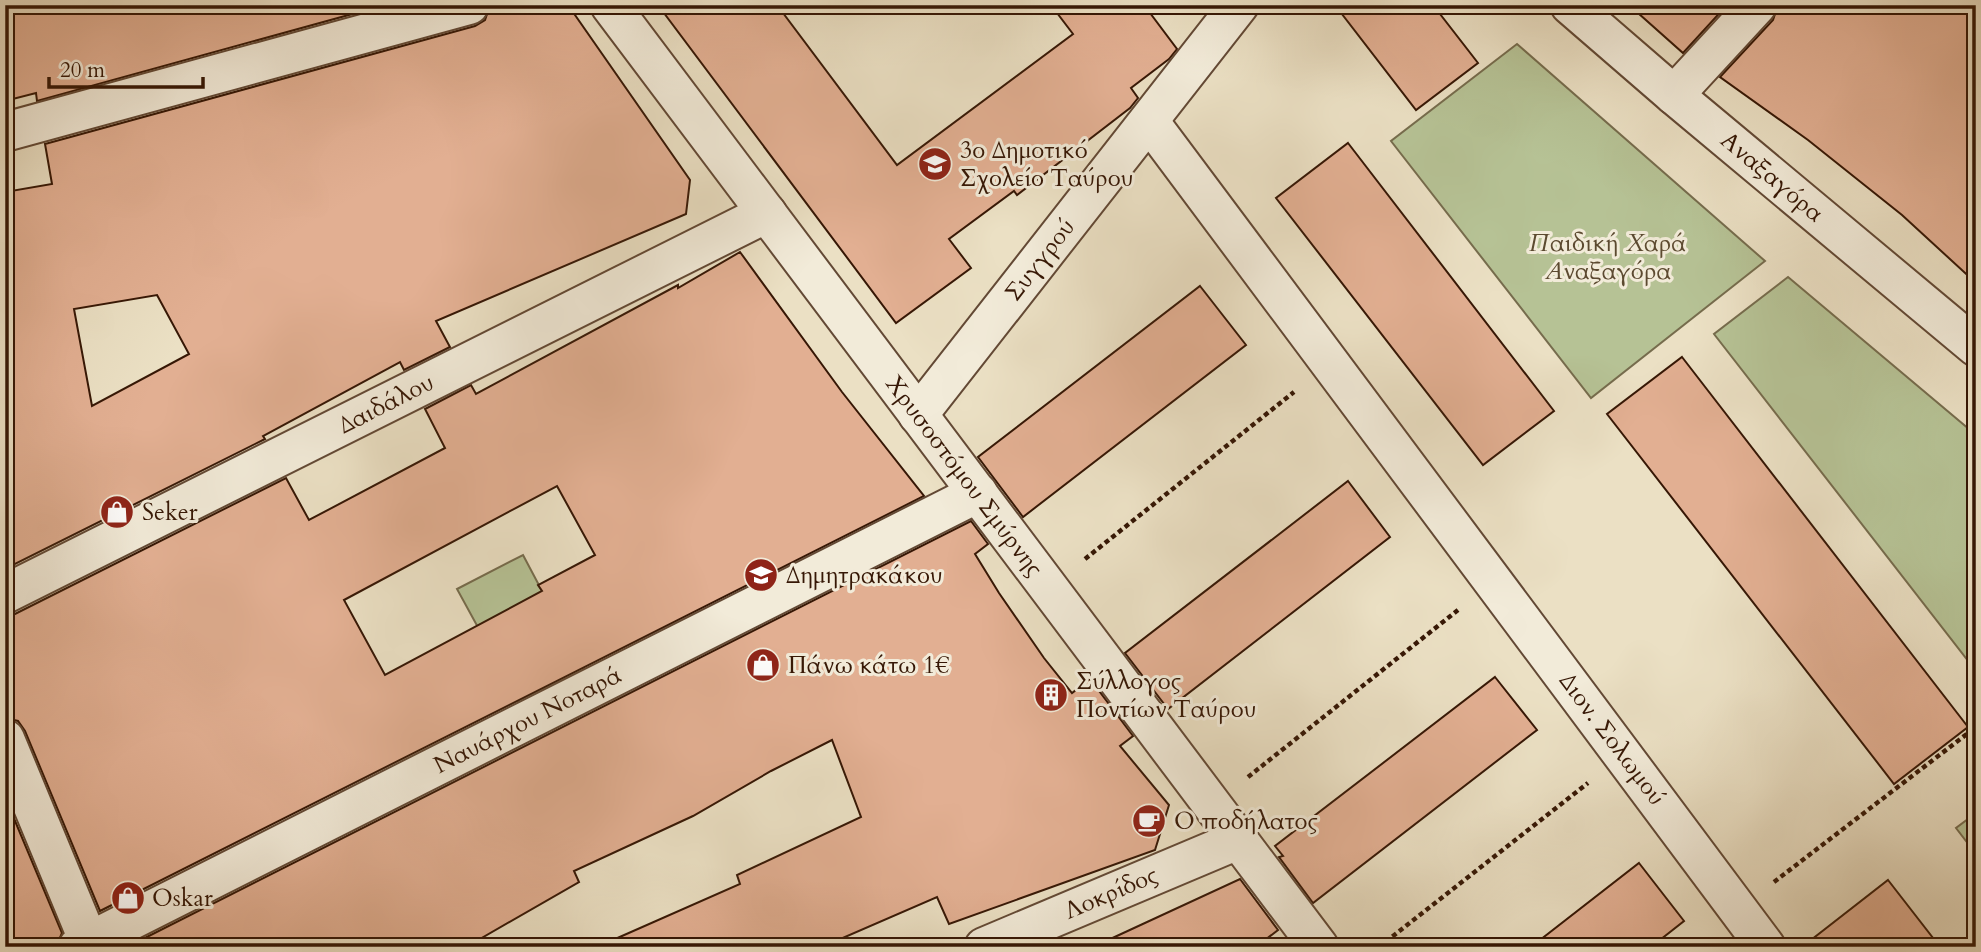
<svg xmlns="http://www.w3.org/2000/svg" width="1981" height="952" font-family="Cardo,serif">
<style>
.green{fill:#b6c295;stroke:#766c4d;stroke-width:2}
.building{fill:#e2af92;stroke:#361705;stroke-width:2;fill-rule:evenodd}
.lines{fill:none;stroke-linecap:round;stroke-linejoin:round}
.street-casing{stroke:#634935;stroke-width:42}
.path{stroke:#361705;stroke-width:4.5;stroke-dasharray:5 3.5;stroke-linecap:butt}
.street{stroke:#f2ebd9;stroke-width:38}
.labels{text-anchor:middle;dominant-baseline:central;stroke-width:6;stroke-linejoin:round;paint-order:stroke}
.poi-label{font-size:24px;fill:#361705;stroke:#f2ebd9;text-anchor:start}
.street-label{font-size:24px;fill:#361705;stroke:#f2ebd9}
.park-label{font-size:24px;font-style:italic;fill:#5c4a30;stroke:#f2ebd9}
</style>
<rect width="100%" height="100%" fill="#ebe0c4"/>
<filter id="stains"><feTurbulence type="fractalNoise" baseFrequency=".00286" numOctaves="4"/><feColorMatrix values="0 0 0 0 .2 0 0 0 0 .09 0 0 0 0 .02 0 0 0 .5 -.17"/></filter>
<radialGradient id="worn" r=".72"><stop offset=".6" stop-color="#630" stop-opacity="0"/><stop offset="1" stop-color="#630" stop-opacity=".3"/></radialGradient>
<!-- green -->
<g class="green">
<path d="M1517,44L1765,261L1591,398L1391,141Z"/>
<path d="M1788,277L1976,435V671L1714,334Z"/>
<path d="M523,555L585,672L521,706L457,589Z"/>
<path d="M1976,813V854L1956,828Z"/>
</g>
<!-- building -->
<g class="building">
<path d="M5,5H385L37,101L36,93L5,101Z"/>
<path d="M490,5H568L690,180L686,214L436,321L450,347L404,370L400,362L263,436L265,439L5,569V192L52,184L45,144L475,26L485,20ZM157,295L189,354L92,406L74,309Z"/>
<path d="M658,5H777L897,165L1073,34L1051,5H1144L1177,49L1169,59L1131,88L1138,98L1130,108L1017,195L1014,191L949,239L971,268L896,323Z"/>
<path d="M1335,5H1433L1478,63L1416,110Z"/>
<path d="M1629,5H1727L1683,53Z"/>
<path d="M1778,5H1976V283L1902,215L1808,140L1720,77L1773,20Z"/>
<path d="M1348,143L1554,411L1483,465L1276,198Z"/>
<path d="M740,252L842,392L924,496L100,911L25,731L18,721L5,718V616L15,614L286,478L309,520L445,448L425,409L471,385L476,394L678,285V288ZM557,486L595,555L538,585L542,591L385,675L344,600Z"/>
<path d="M1200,286L1246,345L1023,517L978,457Z"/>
<path d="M1682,357L1968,727L1894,784L1607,414Z"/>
<path d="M1348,481L1390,537L1168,709L1125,653Z"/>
<path d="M971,521L988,544L975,554L999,593L1044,658L1072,693L1090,679L1133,736L1120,746L1169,805L1155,850L949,924L937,897L822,947H597L740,884L737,875L861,817L832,740L771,771L693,816L574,871L579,882L466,947H127Z"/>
<path d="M1495,677L1537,730L1313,903L1279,857L1283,856L1275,846Z"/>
<path d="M5,797L62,933L56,947H5Z"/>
<path d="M1639,863L1684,921L1651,947H1531Z"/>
<path d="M1240,879L1278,930L1256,947H1093Z"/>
<path d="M1888,880L1940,947H1802Z"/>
</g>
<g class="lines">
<!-- street casing -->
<g class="street-casing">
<g id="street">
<path d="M610,5L1319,947"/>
<path d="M1570,5L1674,95L1976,347"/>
<path d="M1674,95L1757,5"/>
<path d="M1149,121L1766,947"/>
<path d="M5,132L469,5"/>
<path d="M918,415L1239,5"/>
<path d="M5,594L767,213"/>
<path d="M5,739L91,947"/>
<path d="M78,947L978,493"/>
<path d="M984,947L1238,840"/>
</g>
</g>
<!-- path -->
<g class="path">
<path d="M1085,559L1294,392"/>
<path d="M1248,777L1458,610"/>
<path d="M1774,882L1976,727"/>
<path d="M1379,947L1588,783"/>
</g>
<!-- street -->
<use href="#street" class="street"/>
</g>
<!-- icons -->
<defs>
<g id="school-disc" transform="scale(1.75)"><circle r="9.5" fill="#8f2418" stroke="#f2ebd9"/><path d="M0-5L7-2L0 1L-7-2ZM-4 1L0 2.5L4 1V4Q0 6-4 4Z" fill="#fff"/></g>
<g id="shop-disc" transform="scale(1.75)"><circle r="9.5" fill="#8f2418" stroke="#f2ebd9"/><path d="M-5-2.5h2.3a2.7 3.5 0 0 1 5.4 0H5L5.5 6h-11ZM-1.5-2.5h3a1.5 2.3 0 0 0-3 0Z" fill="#fff"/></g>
<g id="building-disc" transform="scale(1.75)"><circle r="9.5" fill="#8f2418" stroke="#f2ebd9"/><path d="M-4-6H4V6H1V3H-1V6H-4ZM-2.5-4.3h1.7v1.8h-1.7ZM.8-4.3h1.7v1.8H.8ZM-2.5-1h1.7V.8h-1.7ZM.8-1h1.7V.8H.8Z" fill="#fff"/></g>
<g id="cafe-disc" transform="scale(1.75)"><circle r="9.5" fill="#8f2418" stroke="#f2ebd9"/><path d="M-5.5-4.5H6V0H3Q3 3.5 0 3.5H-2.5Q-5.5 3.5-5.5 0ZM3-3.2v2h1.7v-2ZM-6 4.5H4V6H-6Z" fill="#fff"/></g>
</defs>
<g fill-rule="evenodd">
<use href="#school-disc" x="935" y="164"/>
<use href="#shop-disc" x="117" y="512"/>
<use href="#school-disc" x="761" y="575"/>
<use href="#shop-disc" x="763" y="665"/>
<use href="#building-disc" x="1051" y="695"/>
<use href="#cafe-disc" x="1149" y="821"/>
<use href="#shop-disc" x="128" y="898"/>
</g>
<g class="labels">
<!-- poi labels -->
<g class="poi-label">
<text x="960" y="150">3ο Δημοτικό<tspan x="960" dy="28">Σχολείο Ταύρου</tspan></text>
<text x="142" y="512">Seker</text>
<text x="786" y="575">Δημητρακάκου</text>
<text x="788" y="665">Πάνω κάτω 1€</text>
<text x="1076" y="681">Σύλλογος<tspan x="1076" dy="28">Ποντίων Ταύρου</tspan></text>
<text x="1174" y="821">Ο ποδήλατος</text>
<text x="152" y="898">Oskar</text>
</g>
<!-- street labels -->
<g class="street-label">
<text transform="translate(1772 177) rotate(40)">Αναξαγόρα</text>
<text transform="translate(1040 260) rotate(-52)">Συγγρού</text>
<text transform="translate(386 404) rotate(-27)">Δαιδάλου</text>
<text transform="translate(964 476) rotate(53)">Χρυσοστόμου Σμύρνης</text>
<text transform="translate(528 720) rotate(-27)">Ναυάρχου Νοταρά</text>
<text transform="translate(1612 739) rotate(53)">Διον. Σολωμού</text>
<text transform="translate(1111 893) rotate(-23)">Λοκρίδος</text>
</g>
<!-- park labels -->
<g class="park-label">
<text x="1608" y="243">Παιδική Χαρά<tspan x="1608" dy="28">Αναξαγόρα</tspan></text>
</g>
</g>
<!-- margin -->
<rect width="1981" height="952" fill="none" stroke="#ebe0c4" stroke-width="28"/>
<rect x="7" y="7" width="1967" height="938" fill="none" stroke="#361705" stroke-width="3.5"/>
<rect x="14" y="14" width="1953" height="924" fill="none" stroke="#361705" stroke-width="2"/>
<!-- scale -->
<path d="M49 77v10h154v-10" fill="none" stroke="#361705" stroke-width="3.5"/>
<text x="60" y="77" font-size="21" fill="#361705" stroke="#f2ebd9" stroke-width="5" paint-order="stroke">20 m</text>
<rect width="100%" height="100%" filter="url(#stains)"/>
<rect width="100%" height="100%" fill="url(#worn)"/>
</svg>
